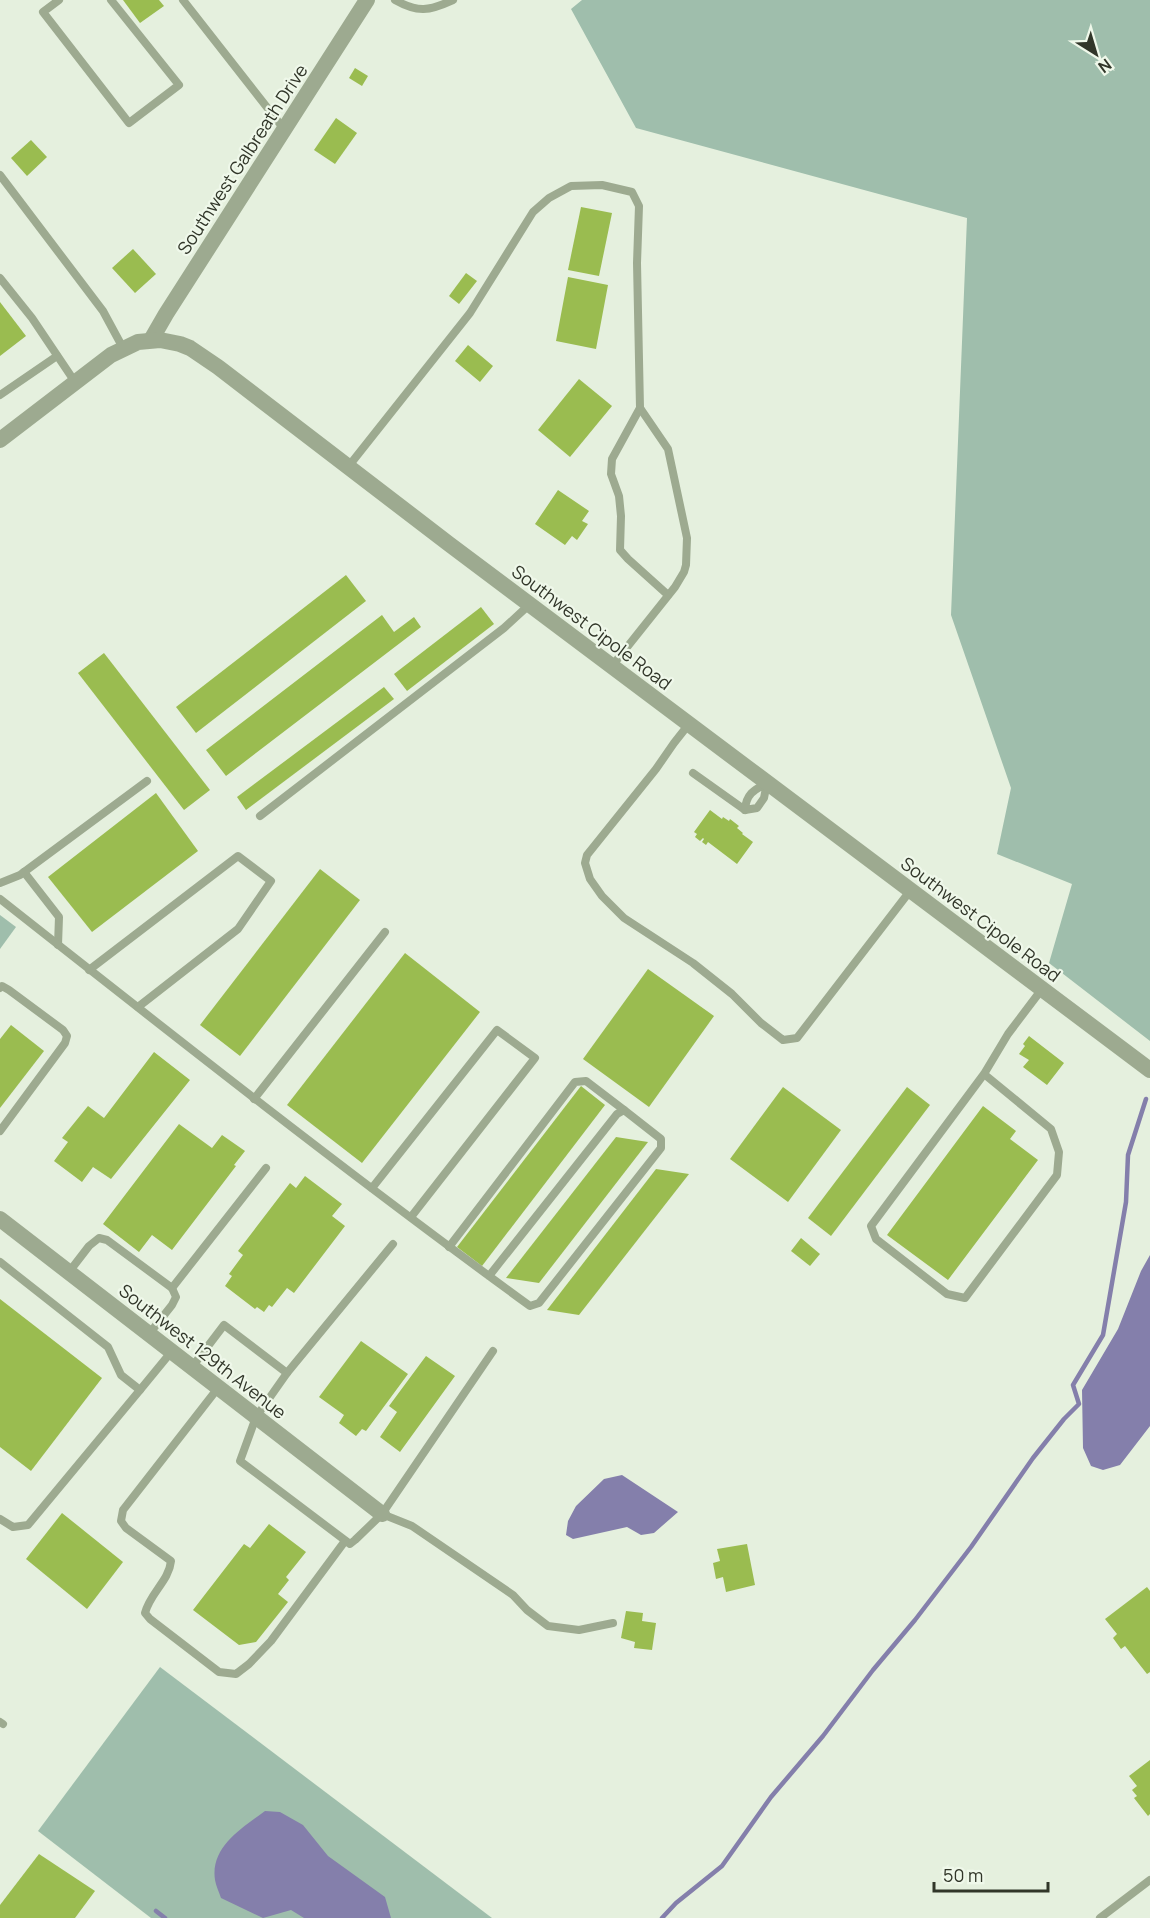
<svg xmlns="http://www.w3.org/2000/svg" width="1150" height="1918" font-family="Manrope,sans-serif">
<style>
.green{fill:#9fbeac}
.water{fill:#847fab}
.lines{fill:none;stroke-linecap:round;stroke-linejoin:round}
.stream{stroke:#847fab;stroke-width:4.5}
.building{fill:#9abc50}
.service{stroke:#9daa90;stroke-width:8}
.minor{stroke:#9daa90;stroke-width:16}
.tertiary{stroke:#9daa90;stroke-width:16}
.labels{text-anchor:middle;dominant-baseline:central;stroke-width:4.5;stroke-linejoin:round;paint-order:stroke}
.street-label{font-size:18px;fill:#313629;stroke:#eff8ea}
</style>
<rect width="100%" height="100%" fill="#e5f0de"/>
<!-- green -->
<g class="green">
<path d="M582,0H1150V1041L1049,963L1072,884L997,854L1011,788L951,615L967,218L636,128L571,9Z"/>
<path d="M0,915L16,927L0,949Z"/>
<path d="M160,1667L492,1918H151L38,1831Z"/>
</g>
<!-- water -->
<g class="water">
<path d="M1150,1255V1426L1120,1465L1103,1470L1091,1466L1083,1448L1082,1390L1118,1329L1141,1271Z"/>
<path d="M622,1475L678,1512L654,1533L641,1535L627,1527L573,1539L566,1535L568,1521L576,1506L604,1479Z"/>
<path d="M265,1811L280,1812L303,1825L328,1856L385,1897L391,1918H304L291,1910L263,1918L221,1898C219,1892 216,1886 215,1880C210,1847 242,1828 265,1811Z"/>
</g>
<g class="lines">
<!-- stream -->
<g class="stream">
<path d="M156,1911L165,1918"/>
<path d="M662,1918L676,1903L722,1866L771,1797L823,1736L873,1670L915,1620L971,1547L1033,1458L1064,1419L1079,1404L1073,1385L1103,1335L1126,1202L1128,1155L1146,1099"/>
</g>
</g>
<!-- building -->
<g class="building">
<path d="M123,0H159L164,6L140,23Z"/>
<path d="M355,68L368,76L362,86L349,78Z"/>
<path d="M336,118L357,133L335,164L314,150Z"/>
<path d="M31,140L47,157L27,176L11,158Z"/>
<path d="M581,207L612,213L599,276L568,270Z"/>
<path d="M133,249L156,274L135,293L112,268Z"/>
<path d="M466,273L477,281L459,304L449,296Z"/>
<path d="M568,277L608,285L596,349L556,341Z"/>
<path d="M0,302L26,336L0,356Z"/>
<path d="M468,345L493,366L480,382L455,361Z"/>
<path d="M579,379L612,406L570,457L538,430Z"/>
<path d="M558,490L589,511L582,521L588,524L577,540L572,536L565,545L535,524Z"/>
<path d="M346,575L366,601L196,733L176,707Z"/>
<path d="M481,607L494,624L407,691L394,674Z"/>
<path d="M382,615L394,632L414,617L421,627L226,776L206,750Z"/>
<path d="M104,653L210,790L184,810L78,673Z"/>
<path d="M384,687L394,699L246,810L237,797Z"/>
<path d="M156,793L198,851L92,932L48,877Z"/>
<path d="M710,810L722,819L723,817L729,821L730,819L739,826L737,828L743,833L742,834L753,842L737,864L708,842L706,845L702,842L704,839L703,838L700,841L695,837L697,834L694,832Z"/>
<path d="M320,869L360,900L240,1056L200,1025Z"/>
<path d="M405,953L480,1012L362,1163L287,1105Z"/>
<path d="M648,969L714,1016L649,1107L583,1059Z"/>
<path d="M11,1025L44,1051L0,1108V1039Z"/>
<path d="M1029,1036L1064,1063L1047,1085L1023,1067L1029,1060L1019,1054L1025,1046L1023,1044Z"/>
<path d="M154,1052L190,1080L111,1179L93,1167L82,1182L54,1161L68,1142L62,1138L88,1106L104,1118Z"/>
<path d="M581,1086L605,1105L482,1266L457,1247Z"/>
<path d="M783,1087L841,1130L788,1202L730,1159Z"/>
<path d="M907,1087L930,1105L831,1236L808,1218Z"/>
<path d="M983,1106L1016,1131L1010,1139L1038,1160L948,1280L887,1235Z"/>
<path d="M179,1124L212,1148L222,1135L245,1151L234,1165L236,1166L172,1250L152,1235L139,1252L103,1224Z"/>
<path d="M616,1137L648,1142L539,1283L506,1278Z"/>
<path d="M656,1169L689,1174L579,1315L547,1310Z"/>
<path d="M305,1176L342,1204L332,1216L345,1226L294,1293L287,1288L272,1307L269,1305L264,1312L257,1307L255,1309L225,1286L232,1276L229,1274L243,1255L238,1251L290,1183L296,1188Z"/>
<path d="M801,1238L820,1254L810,1266L791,1251Z"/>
<path d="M0,1299L102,1378L31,1471L0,1447Z"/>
<path d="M361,1341L408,1374L366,1431L362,1429L356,1436L339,1423L344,1415L319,1397Z"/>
<path d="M426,1356L455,1376L400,1452L380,1437L397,1412L389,1406Z"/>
<path d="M62,1513L123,1562L87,1609L26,1559Z"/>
<path d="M269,1524L306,1552L286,1577L289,1580L278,1594L288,1602L256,1642L239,1645L193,1610L244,1544L250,1548Z"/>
<path d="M747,1544L755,1585L726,1592L723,1577L716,1579L713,1563L720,1561L717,1549Z"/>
<path d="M1147,1587L1150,1591V1672L1147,1674L1125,1646L1121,1649L1113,1638L1117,1634L1105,1619Z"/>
<path d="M626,1611L643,1613L642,1621L656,1623L652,1650L634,1648L635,1642L621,1638Z"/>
<path d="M1150,1760V1814L1148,1816L1134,1798L1137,1796L1132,1790L1137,1786L1129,1776Z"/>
<path d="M39,1854L95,1891L75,1918H0V1905Z"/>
</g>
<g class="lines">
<!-- service -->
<g class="service">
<path d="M59,0L43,12L129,123L179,85L111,0"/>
<path d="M183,0L284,129"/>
<path d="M395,0C418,13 429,11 453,0"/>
<path d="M0,175L103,311L123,348"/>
<path d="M0,278L32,318L75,382"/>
<path d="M0,395L57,356"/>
<path d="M640,408L612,459L611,474L619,496L621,516L620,550L628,559L668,595"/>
<path d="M348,467L470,313L533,212L549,198L571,186L602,185L632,192L639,206L637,263L640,408L668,449L687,538L686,565L684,572L675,587L612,666"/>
<path d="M689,724L674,743L656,769L587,855L585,863L590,879L602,896L624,918L693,963L732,994L761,1023L783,1040L797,1038L910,891"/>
<path d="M693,773L745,810"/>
<path d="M767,783L764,798L757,808L745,810C746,794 754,790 767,783Z"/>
<path d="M260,816L504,628L529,605"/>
<path d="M24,872L59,917L58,945"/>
<path d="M0,883L20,875L147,781"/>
<path d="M0,899C175,1037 350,1175 530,1306L539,1303L661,1148V1139L624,1110L617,1114L489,1276"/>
<path d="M89,970L238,856L271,881L238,929L138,1007"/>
<path d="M0,988L2,986L9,990L63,1030L67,1036L65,1043L0,1131"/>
<path d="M984,1074L1051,1129L1059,1152L1057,1175L965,1298L947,1294L876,1239L871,1226L984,1074L1008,1034L1042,989"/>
<path d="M254,1099L385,932"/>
<path d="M372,1188L497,1030L535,1058L411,1217"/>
<path d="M449,1247L575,1082L586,1081L624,1110"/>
<path d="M0,1262L108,1347L121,1375L140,1390L172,1351"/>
<path d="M69,1272L89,1246L99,1238L107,1240L172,1288L176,1297L172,1305L149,1334"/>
<path d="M172,1288L266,1168"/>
<path d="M192,1367L224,1325L287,1373L256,1417L240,1461L350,1544L355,1540L382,1514L493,1351"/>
<path d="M287,1373L393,1244"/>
<path d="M218,1388L123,1510L121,1521L126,1528L171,1561C169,1581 150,1593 145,1613L150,1619L219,1672L236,1674L249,1664L271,1641L345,1541"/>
<path d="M382,1514L412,1526L513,1595L527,1610L548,1626L579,1630L613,1623"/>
<path d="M0,1519L13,1527L28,1525L140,1390"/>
<path d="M0,1722L3,1724"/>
<path d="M1100,1918L1150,1880"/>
</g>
<!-- minor -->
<g class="minor">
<path d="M151,340L166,314L367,0"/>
<path d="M0,1219L382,1514"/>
</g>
<!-- tertiary -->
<path class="tertiary" d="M0,440L111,355L138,342L160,340L180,344L190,348L218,367L449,544L1150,1070"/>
</g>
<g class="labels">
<!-- street labels -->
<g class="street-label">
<text transform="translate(242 159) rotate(-57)">Southwest Galbreath Drive</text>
<text transform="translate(592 627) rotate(37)">Southwest Cipole Road</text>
<text transform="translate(981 919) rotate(37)">Southwest Cipole Road</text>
<text transform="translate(203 1351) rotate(38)">Southwest 129th Avenue</text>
</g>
</g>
<!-- north arrow -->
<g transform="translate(1096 54) rotate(143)" stroke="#eff8ea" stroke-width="4.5" paint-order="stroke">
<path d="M0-4.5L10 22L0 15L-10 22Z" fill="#313629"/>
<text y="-9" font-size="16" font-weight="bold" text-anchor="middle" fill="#313629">N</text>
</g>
<!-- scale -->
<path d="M934 1882v9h114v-9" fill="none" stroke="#313629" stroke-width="3"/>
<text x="943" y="1882" font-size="18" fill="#313629" stroke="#eff8ea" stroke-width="4.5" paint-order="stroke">50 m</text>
</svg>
